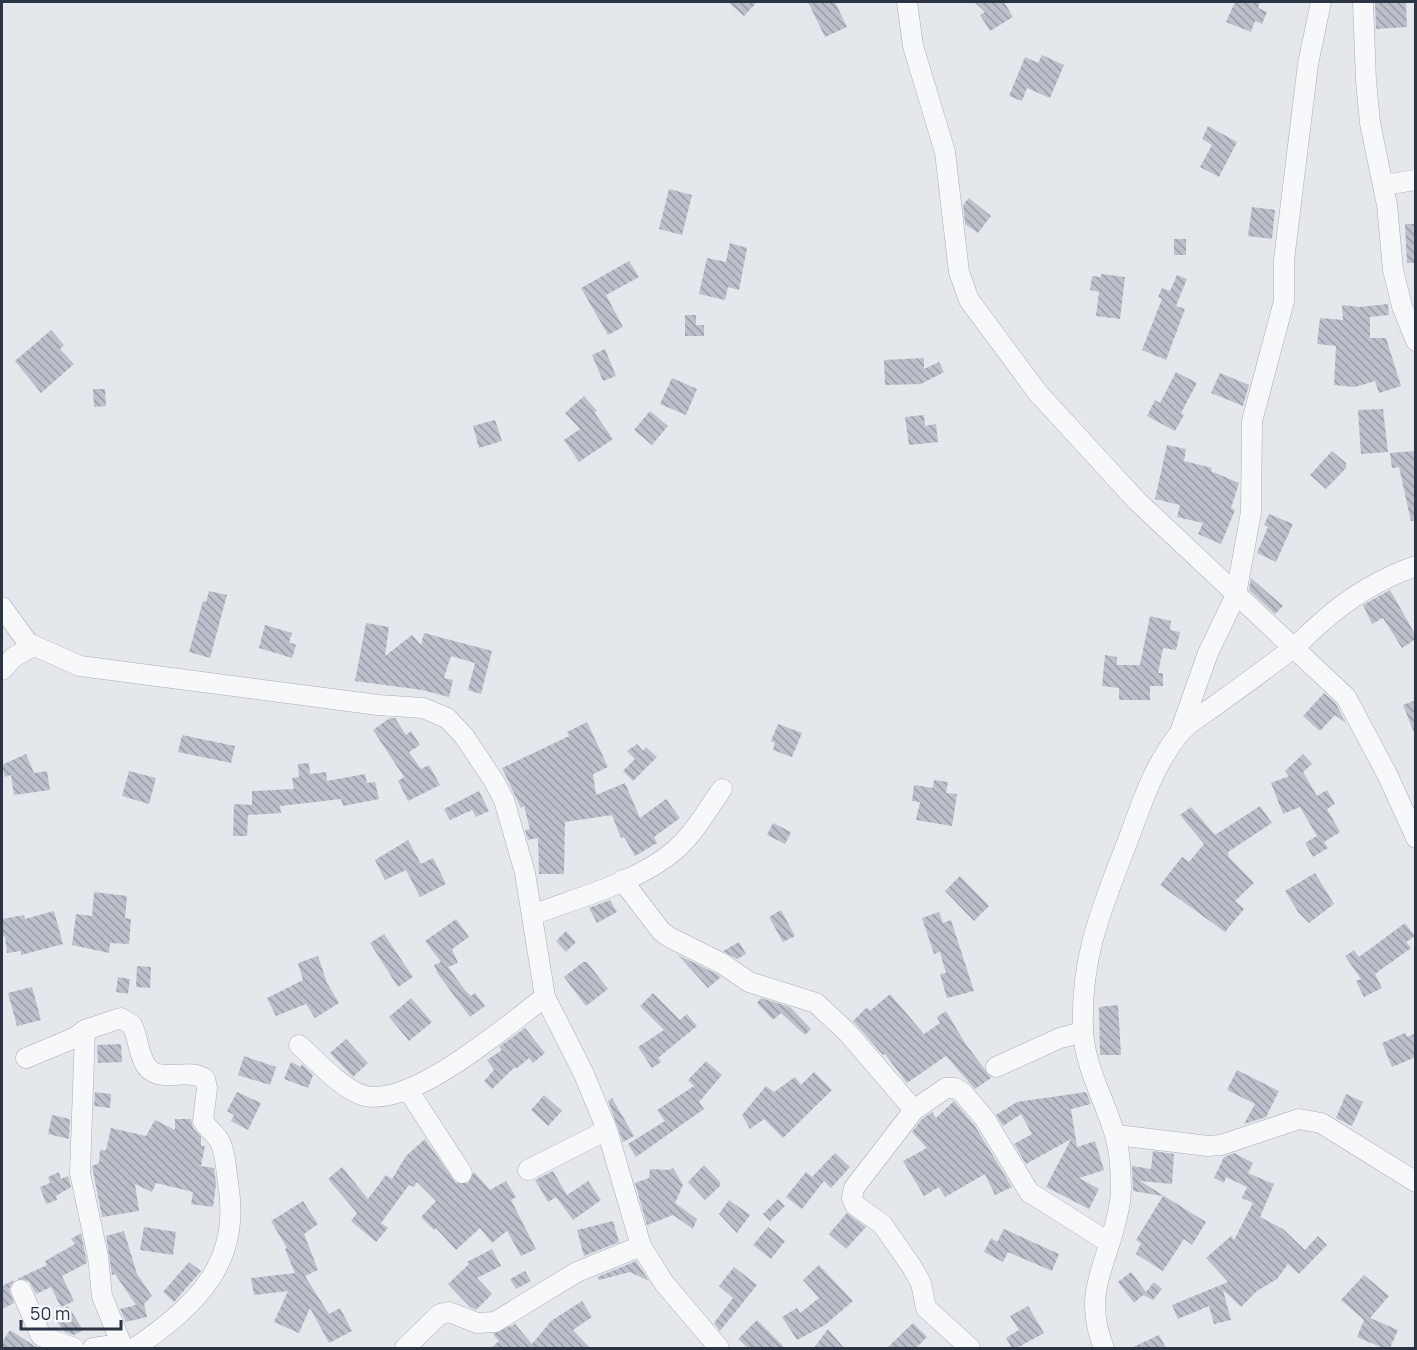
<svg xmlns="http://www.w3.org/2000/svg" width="1417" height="1350" font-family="Manrope,sans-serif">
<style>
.building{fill:url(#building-back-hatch)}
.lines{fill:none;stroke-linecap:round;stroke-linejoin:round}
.minor-casing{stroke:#a9aeb7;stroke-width:21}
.minor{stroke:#f7f8fa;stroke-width:20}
</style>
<defs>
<pattern id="building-back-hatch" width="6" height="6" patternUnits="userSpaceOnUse" patternTransform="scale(1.5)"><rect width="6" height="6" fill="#bbc0ca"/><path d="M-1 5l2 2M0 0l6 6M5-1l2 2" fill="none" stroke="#989da6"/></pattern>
</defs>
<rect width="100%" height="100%" fill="#e4e7ec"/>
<!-- building -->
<g class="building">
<path d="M728,2H757L744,16Z"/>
<path d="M808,2H835L847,27L825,37Z"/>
<path d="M974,2H1004L1013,17L990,31L980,15L985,12Z"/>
<path d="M1235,2H1260L1258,8L1267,12L1262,24L1255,21L1251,32L1226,22Z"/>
<path d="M1375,2H1406L1407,27L1376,29Z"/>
<path d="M1042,55L1064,65L1050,98L1027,88L1022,101L1009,96L1025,57L1038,63Z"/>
<path d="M1208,126L1237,142L1219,177L1200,167L1212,145L1202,139Z"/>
<path d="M669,189L692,195L682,235L659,229Z"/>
<path d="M969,198L991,216L978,233L965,224L963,205Z"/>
<path d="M1252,207L1275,210L1272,239L1248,236Z"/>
<path d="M1405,224H1416V263H1407Z"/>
<rect x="1174" y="239" width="12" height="16"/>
<path d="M730,243L747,248L739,290L728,287L725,300L699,294L707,258L726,262Z"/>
<path d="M629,261L639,277L606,295L623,327L608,335L581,288Z"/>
<path d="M1101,274L1125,277L1120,319L1096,316L1099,292L1090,290L1092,276L1101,277Z"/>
<path d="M1177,275L1187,279L1176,306L1185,309L1166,360L1142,350L1162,299L1158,297L1162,288L1170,291Z"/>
<path d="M1388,304L1389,315L1370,317V338H1386L1401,386L1379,393L1375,381L1355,387L1334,385L1336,346L1317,344L1320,318L1343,320L1342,305L1360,307Z"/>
<path d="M685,315H696V325H704V336H685Z"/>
<path d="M51,330L64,345L60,349L74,364L41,393L15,361Z"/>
<path d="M605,349L616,376L603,381L592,355Z"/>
<path d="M924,358V369L939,362L944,372L921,384L885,385L884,360Z"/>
<path d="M1176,372L1197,383L1181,413L1184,415L1175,431L1147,416L1155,400L1160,403Z"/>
<path d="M1220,373L1249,385L1243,406L1211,393Z"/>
<path d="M672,378L697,389L686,415L660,404Z"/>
<path d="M93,389H105L106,406L94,407Z"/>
<path d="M584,396L597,411L594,412L613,439L579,462L564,440L580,429L565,413Z"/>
<path d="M1383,409L1388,452L1361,454L1358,410Z"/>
<path d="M650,411L668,426L652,445L634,430Z"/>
<path d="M924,415L925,426L936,424L938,442L909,445L905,417Z"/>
<path d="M495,420L502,441L479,448L473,426Z"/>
<path d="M1167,445L1186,449L1184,461L1212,468L1211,471L1239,483L1231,508L1235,510L1221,544L1198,534L1203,523L1177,517L1180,505L1155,499Z"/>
<path d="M1332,451L1346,463V468L1326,489L1310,475Z"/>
<path d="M1416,451V521H1411L1399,467L1392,468L1390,453Z"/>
<path d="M1269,514L1293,524L1276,562L1257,553L1268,527L1264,525Z"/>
<path d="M1251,578L1283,606L1275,614L1249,590Z"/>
<path d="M1390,590L1416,636V639L1402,648L1383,618L1372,624L1363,605Z"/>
<path d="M209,591L227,595L210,658L189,652L203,601L206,602Z"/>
<path d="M1150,616L1171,621L1170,630L1180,632L1176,650L1163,648L1158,673H1163V686H1150V700H1119V688L1102,686L1105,655L1117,657V665H1140Z"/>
<path d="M366,623L389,627L385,656L412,635L421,645L424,633L492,651L481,694L468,690L475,663L451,656L444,678L453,680L449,697L422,690L355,681Z"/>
<path d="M265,625L292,633L289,642L296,645L292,658L259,648Z"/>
<path d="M1324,693L1336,704L1346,723L1335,715L1320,731L1303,716Z"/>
<path d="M1416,700V735H1415L1403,705Z"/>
<path d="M390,718H395L406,735L411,731L420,745L409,752L421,769L429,765L440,785L408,801L398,781L404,777L373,730Z"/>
<path d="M587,722L608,767L593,774L596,795L625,783L640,818L666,799L680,818L654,837L657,843L635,856L624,837L621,838L612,815L565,822L564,874H539L538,838L528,840L525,830L530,829L524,806L521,808L502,768L569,736L567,732Z"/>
<path d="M778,724L802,733L792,757L773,750L775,743L771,741Z"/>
<path d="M182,735L235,746L231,763L178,752Z"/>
<path d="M637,744L643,751L646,747L657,757L633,781L623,771L635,759L627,751Z"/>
<path d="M26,754L34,773L47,771L50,790L14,795L11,775L5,777L2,765Z"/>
<path d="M1303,754L1312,764L1303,772L1317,796L1327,790L1335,804L1327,809L1340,832L1324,842L1328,848L1313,857L1305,843L1317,836L1300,807L1283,814L1271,783L1289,776L1285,771Z"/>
<path d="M309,763L310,774L326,772L327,781L365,774L367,783L375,782L379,799L343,806L341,799L280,806L281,813L248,815L247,836H233L234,804L252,805V791L294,789L292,778L299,777L298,764Z"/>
<path d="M129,771L156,778L149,804L122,796Z"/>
<path d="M934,780L948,782L946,793L957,794L952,826L916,820L920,802L912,801L914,785L933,788Z"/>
<path d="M479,791L489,811L476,817L472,810L450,820L444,809Z"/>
<path d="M1260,806L1272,823L1228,852L1229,857L1254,883L1235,901L1244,909L1225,932L1160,885L1182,857L1189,862L1204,844L1180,815L1191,807L1215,835Z"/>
<path d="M773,823L791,832L785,844L767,835Z"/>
<path d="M408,840L421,864L433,858L446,884L420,897L406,870L385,880L375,860Z"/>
<path d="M1315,873L1334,904L1309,923L1298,912L1285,891Z"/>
<path d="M960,876L989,906L974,921L945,891Z"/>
<path d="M94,892L127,896L125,918L131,919L129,944L110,943L109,953L72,945L76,914L92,916Z"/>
<path d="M610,900L617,912L597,923L589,908Z"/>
<path d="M781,910L795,936L783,942L769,917Z"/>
<path d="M54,911L63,944L21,955V951L7,953L5,936L2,937V919L24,915L25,919Z"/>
<path d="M939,912L943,923L951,920L974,991L947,998L940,974L946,973L940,952L934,954L922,918Z"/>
<path d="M456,919L469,937L452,949L458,963L448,967L464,989L471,996L475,993L485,1006L470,1017L438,974L434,965L441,962L425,941Z"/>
<path d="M1405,923L1415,936L1406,942L1411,948L1375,974L1382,988L1364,997L1356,981L1361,979L1345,956L1354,950L1359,957Z"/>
<path d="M566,931L576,942L566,952L556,941Z"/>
<path d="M384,934L413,977L398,987L370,943Z"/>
<path d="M739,942L746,954L737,959L723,951Z"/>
<path d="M678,955L717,974L721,977L708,988Z"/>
<path d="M318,956L327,983L339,1003L315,1018L306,1004L276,1016L267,998L303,980L298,963Z"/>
<path d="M583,962H587L608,989L586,1006L564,977Z"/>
<path d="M137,966L151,967L150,988L136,987Z"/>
<path d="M118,977L130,979L128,994L116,992Z"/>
<path d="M32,987L41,1020L17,1026L8,993Z"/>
<path d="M653,993L680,1020L687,1014L697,1026L658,1058L661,1062L652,1068L638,1047L664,1030L640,1006Z"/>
<path d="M890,994L924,1034L940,1023L937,1017L946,1011L965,1043L991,1078L975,1089L946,1056L907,1083L885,1054L883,1055L853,1021L867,1007L870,1011Z"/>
<path d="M411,998L432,1022L409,1041L389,1017Z"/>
<path d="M761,998L790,1007L811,1029L805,1035L781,1013L773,1020L757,1003Z"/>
<path d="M1118,1005L1121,1055H1100L1099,1007Z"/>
<path d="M525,1028L545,1053L533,1063L529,1058L516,1069L515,1067L492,1089L484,1081L494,1070L487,1060L502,1050L499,1047Z"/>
<path d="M1405,1033L1407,1037L1416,1033V1057L1392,1067L1382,1043Z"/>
<path d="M346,1039L368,1063L353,1077L330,1053Z"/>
<path d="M121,1044L122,1062L98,1063L97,1045Z"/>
<path d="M244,1056L276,1067L270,1085L238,1075Z"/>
<path d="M706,1061L722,1075L699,1102L704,1109L636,1157L628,1144L665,1121L657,1110L694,1086L688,1080Z"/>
<path d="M291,1062L301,1067L302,1064L313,1075L308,1088L284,1079Z"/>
<path d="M1237,1070L1279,1091L1266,1117L1244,1124L1255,1104L1227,1090Z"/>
<path d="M814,1072L832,1090L783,1138L764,1119L750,1129L742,1115L766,1086L774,1092L795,1077L801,1085Z"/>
<path d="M95,1092L111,1094L110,1108L94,1106Z"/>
<path d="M237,1092L261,1103L248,1130L231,1121L234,1115L227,1111Z"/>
<path d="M1086,1092L1091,1104L1071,1109L1077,1147L1095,1141L1104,1170L1079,1178L1099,1189L1089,1209L1046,1187L1071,1139L1026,1164L1014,1144L1032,1134L1021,1114L1003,1126L996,1115L1017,1102Z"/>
<path d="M1346,1094L1363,1102L1352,1126L1336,1118Z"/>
<path d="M544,1095L562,1111L548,1126L531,1110Z"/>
<path d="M612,1098L634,1136L623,1142L608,1101Z"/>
<path d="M954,1101L975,1126L1012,1187L995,1195L985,1174L945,1197L939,1187L924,1196L903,1161L927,1148L912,1132L922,1119L932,1112L936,1118Z"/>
<path d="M52,1115L70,1119L69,1139L48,1134Z"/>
<path d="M175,1119H191L193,1128L201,1137V1146H205L201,1166L214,1168L216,1184L213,1207L191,1204L193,1192L156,1183L152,1192L135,1184L139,1211L102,1217L92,1166L99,1163L100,1150H106L111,1128L146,1136L155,1120L175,1130Z"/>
<path d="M425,1139L456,1183H468L474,1172L490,1190L506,1181L516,1197L511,1200L536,1249L521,1256L507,1231L492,1243L480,1228L456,1250L436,1228L434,1230L421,1217L436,1201L417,1182L414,1187L409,1185L381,1223L388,1228L376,1242L351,1221L357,1213L328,1179L342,1167L368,1199L386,1175L392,1179L406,1156Z"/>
<path d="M1153,1151L1174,1154L1172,1184L1140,1181L1206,1222L1192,1245L1184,1239L1163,1271L1136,1254L1141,1243L1136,1240L1163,1196L1133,1191L1132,1166L1151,1169Z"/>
<path d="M835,1153L850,1167L831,1188L824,1181L802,1209L786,1197L806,1172L812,1177Z"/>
<path d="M1234,1153L1253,1163L1248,1173L1274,1184L1260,1217L1283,1229L1305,1250L1318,1236L1327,1245L1299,1274L1288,1264L1277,1279L1257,1291L1241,1307L1223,1290L1231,1320L1214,1324L1209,1306L1178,1319L1172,1305L1228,1282L1206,1258L1231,1236L1234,1240L1253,1203L1242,1198L1247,1187L1226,1177L1224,1183L1214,1178L1224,1157Z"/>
<path d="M704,1165L720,1182V1186L705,1200L688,1182Z"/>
<path d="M673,1168L683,1185L675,1203L697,1219L693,1229L673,1215L647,1225L635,1183L649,1178L650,1169L669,1170Z"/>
<path d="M553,1171L567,1195L588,1181L601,1200L573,1220L556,1197L548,1202L535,1180Z"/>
<path d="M59,1172L61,1179L68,1176L71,1187L56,1196L57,1200L46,1204L40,1187L50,1183L48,1177Z"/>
<path d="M778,1199L785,1206L770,1221L763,1214Z"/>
<path d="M729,1200L750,1215L737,1233L719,1214Z"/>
<path d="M303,1201L318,1224L304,1234L318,1270L305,1276L329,1314L340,1308L352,1331L329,1343L310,1308L299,1333L274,1322L288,1291L254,1295L251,1278L295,1273L285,1249L287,1248L271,1221Z"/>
<path d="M847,1213L866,1227L846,1249L829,1234Z"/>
<path d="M613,1221L619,1242L584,1256L577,1230Z"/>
<path d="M144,1227L176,1232L173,1255L140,1250Z"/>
<path d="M768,1227L785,1241L771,1259L753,1245Z"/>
<path d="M1004,1229L1059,1254L1052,1271L1008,1252L1003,1262L984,1252L991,1238L997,1242Z"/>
<path d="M124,1231L137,1274L152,1296L144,1304L147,1317L126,1322L120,1309L136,1305L115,1274L112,1275L106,1236Z"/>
<path d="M81,1233L87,1263L62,1276L74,1301L61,1307L51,1287L36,1294L29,1281L17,1279L47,1265L45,1261L75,1244L71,1239Z"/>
<path d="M492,1249L501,1266L477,1278L492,1294L476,1310L470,1307L448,1284L469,1264L467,1262Z"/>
<path d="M636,1261L649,1281L630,1272L599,1280L597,1277Z"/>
<path d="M189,1262L201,1271L174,1302L163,1292Z"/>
<path d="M819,1265L853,1301L825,1325L797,1340L782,1317L797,1308L800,1313L819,1298L803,1280Z"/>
<path d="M734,1267L757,1285L720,1331L714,1323L733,1298L719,1286Z"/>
<path d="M525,1271L531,1281L516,1289L510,1279Z"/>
<path d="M1131,1272L1146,1292L1154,1282L1162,1289L1153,1300L1143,1295L1134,1303L1118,1282Z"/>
<path d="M1364,1275L1389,1296L1370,1318L1398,1330L1390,1348H1383L1357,1337L1364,1320L1341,1300Z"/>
<path d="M14,1280L9,1289L14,1303L2,1309V1286Z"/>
<path d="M582,1301L592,1317L573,1330L590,1348H491L499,1341L493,1334L515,1324L532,1344L551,1321Z"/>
<path d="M68,1306L83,1330L74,1335L65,1332L53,1317Z"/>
<path d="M1028,1306L1044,1333L1017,1348H1012L1006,1338L1019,1330L1010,1316Z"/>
<path d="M757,1320L785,1348H748L738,1339Z"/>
<path d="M913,1323L927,1337L916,1348H887Z"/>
<path d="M828,1329L844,1348H814Z"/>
<path d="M10,1330L33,1345L40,1348H2V1342Z"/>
<path d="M1159,1335L1166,1348H1131Z"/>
</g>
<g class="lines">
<!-- minor casing -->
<g class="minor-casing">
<g id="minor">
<path d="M907,2L913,46L945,152L959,272L969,300L1038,393L1137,501L1346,697L1388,776L1416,838"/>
<path d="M1363,2L1366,81L1370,123L1387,205L1393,270L1402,306L1416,341"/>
<path d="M1384,185L1416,180"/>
<path d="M2,607L28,643L80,666L378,705L423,708L447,718L464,736L494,781L504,800L525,873L545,997L583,1072L607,1130L641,1246L664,1283L719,1348"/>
<path d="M2,670L14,657L33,646"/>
<path d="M1180,732L1208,653L1236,595L1251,512L1252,421L1284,301V260L1308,64L1321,2"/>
<path d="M622,880L661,931L669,937L723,964L749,982L816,1003L848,1033L914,1110"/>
<path d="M532,915C577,898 638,882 674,851C694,834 707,810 722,789"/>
<path d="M85,1030L80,1173L98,1257L102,1296L123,1348"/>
<path d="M299,1045C317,1061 337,1084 359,1094C406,1114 507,1025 545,997"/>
<path d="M26,1058L74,1038L85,1030L121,1018L132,1025C138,1037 138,1050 144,1062C155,1087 188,1066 205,1079L207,1088L203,1121C208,1129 216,1134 220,1142C226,1154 226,1170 228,1183C242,1264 196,1305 135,1348"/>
<path d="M996,1067L1060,1038L1083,1032"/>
<path d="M408,1090L462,1173"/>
<path d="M1117,1135L1208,1146L1221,1145L1299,1119L1321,1123L1416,1182"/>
<path d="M528,1170L607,1130"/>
<path d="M21,1290L41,1336L74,1348"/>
<path d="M93,1348L121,1344"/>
<path d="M405,1348L440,1314L449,1312L477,1323L495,1322L577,1272L641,1246"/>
<path d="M970,1348L926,1308L921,1283L912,1267L882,1224L855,1205L852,1198L854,1188L914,1110L946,1088H955L962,1092L985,1119L1029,1192L1108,1242"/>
<path d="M1104,1348C1081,1292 1108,1264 1118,1212C1122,1197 1121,1181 1120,1165C1118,1118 1085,1078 1083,1030C1080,954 1104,903 1130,835C1143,799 1155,764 1179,734C1189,722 1203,714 1216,705C1241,687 1267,668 1292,649C1303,640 1312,630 1323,621C1350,597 1382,578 1416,566"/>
</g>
</g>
<!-- minor -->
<use href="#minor" class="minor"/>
</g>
<!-- border -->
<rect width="1417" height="1350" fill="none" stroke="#2b3445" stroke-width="6"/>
<!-- scale -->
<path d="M21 1320v9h100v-9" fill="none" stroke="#2b3445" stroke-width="3"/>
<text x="30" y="1320" font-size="18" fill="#2b3445" stroke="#f4f6f9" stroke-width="4.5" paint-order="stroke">50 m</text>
</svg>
